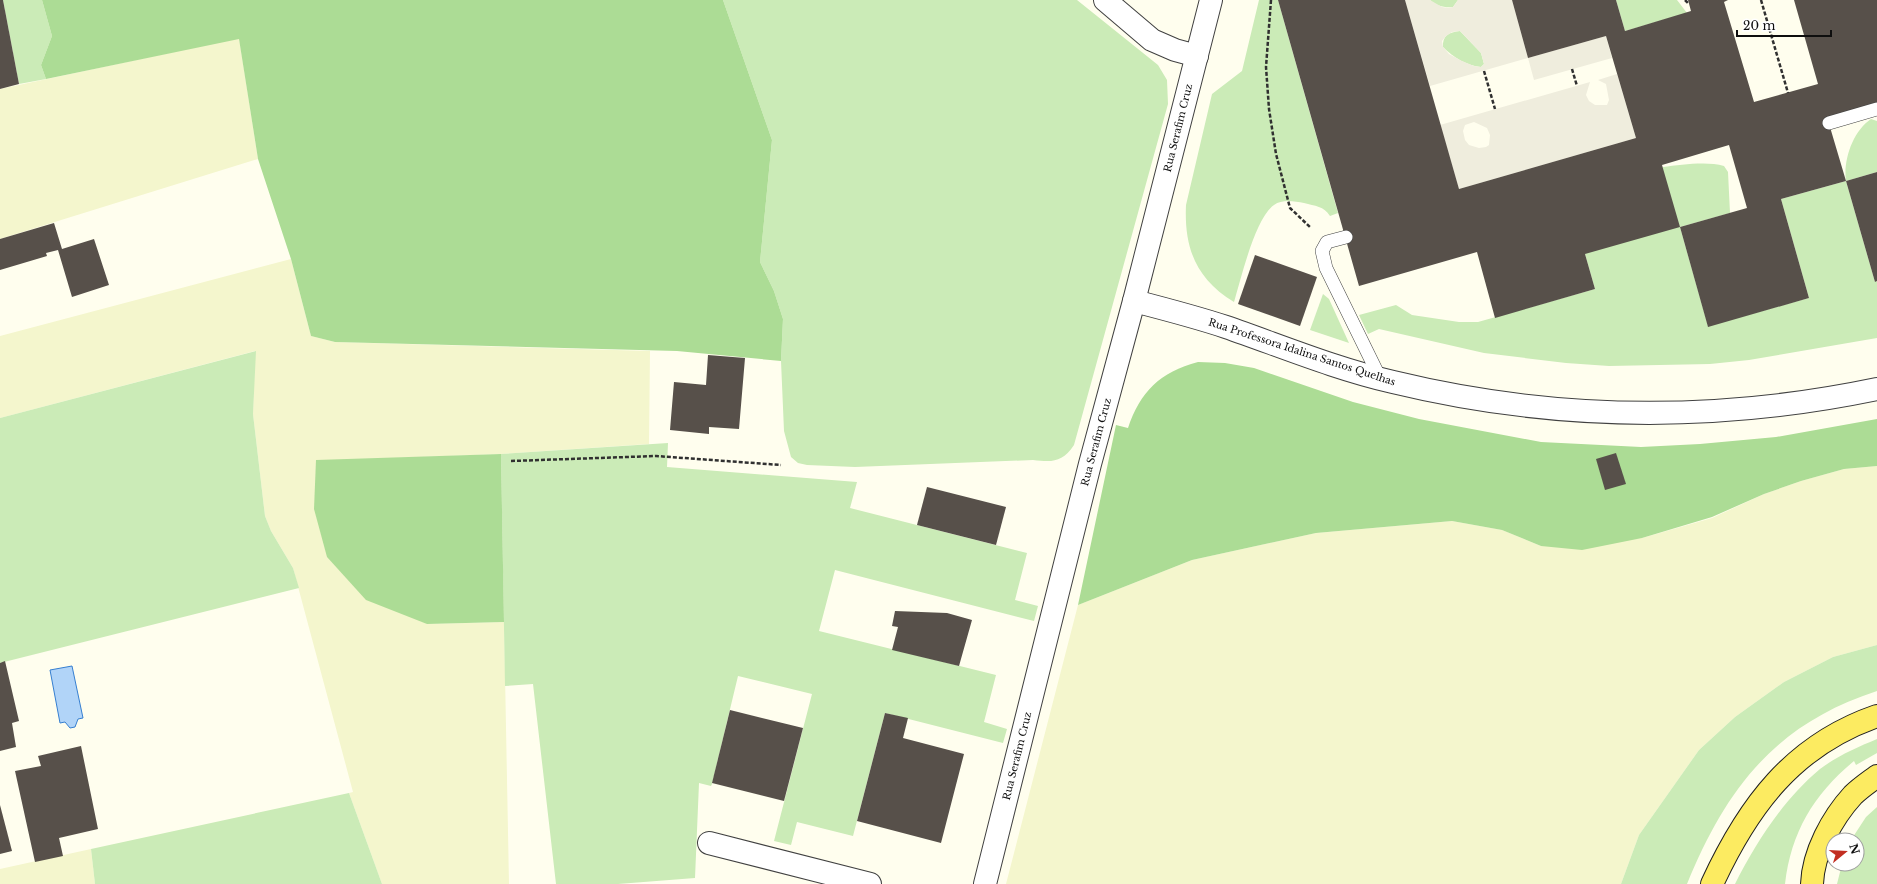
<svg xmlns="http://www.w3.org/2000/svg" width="1877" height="884" font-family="'Libre Baskerville',serif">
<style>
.farmland{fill:#f4f6cd}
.green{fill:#cbebb7}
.forest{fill:#acdc95}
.plaza{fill:#efeddd;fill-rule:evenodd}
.water{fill:#b1d4f8;stroke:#367fd1}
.building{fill:#57504a;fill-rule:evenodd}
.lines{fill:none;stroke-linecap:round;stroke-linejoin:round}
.lane-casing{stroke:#414141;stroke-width:14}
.street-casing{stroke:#414141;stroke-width:24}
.primary-casing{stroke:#1f1f1f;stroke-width:24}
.path{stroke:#303030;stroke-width:2.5;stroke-dasharray:4 2;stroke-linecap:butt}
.lane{stroke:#fff;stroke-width:13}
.street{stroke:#fff;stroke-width:22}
.primary{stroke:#fceb61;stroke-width:22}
.labels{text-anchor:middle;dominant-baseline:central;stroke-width:4;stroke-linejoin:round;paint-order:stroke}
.street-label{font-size:10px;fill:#0e0e0e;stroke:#fff}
</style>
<rect width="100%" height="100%" fill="#fffeee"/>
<!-- farmland -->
<g class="farmland">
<path d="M239,38L258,159L0,239V89Z"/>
<path d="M291,259L311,336L335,342L650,351L649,444L501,454L316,461L427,624L504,622L509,884H382L349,793L353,792L293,568L271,531L265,516L253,414L255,351L0,418V336Z"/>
<path d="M1877,466V645L1833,657L1784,682L1735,717L1699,750L1639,835L1621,884H1006L1078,605L1192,560L1316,533L1452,521L1502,530L1541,546L1642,538L1712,518L1764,494L1801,481L1844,469Z"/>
<path d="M91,849L95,884H0V869Z"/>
</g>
<!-- green -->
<g class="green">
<path d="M3,0H42L52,36L41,65L46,79L19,84Z"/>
<path d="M723,0H1077L1158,65L1167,80L1168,104L1074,445C1062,463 1052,462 1033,460L855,467L807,465L798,463L791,457L784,431L781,361L783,319L774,291L760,262L772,140Z"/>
<path d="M1259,0H1278L1338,213L1330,216C1324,206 1315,206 1304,203C1294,201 1282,199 1274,205C1255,218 1241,279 1234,302C1196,279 1184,248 1186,205L1212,94L1242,71Z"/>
<path d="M1430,0H1458L1453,7C1445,8 1436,6 1430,0Z"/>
<path d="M1616,0H1677L1687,13L1625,31Z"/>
<path d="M1460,31L1481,53L1484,64L1481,67C1467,66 1453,57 1443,47C1442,36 1449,32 1460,31Z"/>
<path d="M1871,119L1877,121V172L1846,181L1875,282L1877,281V338L1749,360L1710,364L1609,366L1566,363L1484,353L1379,329L1368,334L1359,315L1396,305L1412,315L1459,322H1478L1595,289L1585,254L1663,167C1681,165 1706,161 1724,166L1728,172L1730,213L1680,227L1708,326L1809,298L1781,199L1846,181C1843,160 1853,131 1871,119Z"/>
<path d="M1323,294L1329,299L1349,343L1310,330Z"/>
<path d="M256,351L253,414L265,516L271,531L293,568L299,588L0,663V418Z"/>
<path d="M668,443L667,467L857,482L850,508L1027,553L1015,600L1038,606L1034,621L835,570L819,631L996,675L984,722L1007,729L1003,743L885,713L853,836L797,822L791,845L774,841L812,694L738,676L712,784L711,786L699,783L695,878L618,884H556L533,684L505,686L501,454Z"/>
<path d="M1877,645V691C1775,724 1726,789 1687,884H1621L1639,835L1699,750L1735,717L1784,682L1833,657Z"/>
<path d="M1877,739V753L1856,765L1854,761C1814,794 1791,832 1785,884H1735C1756,842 1784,799 1820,769C1837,756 1858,747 1877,739Z"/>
<path d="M349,793L382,884H95L91,849Z"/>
<path d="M1877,807V884H1837L1842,864H1857V840H1851L1866,817Z"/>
</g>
<!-- forest -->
<g class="forest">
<path d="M42,0H723L772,140L760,262L774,291L783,319L781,361L677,351L335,342L311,336L291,259L258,159L239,39L46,79L41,65L52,36Z"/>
<path d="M1198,362L1225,363L1254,368L1353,402L1419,419L1541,442L1641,447L1700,444L1776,437L1877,419V466L1844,469L1801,481L1764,494L1712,517L1642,538L1582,550L1541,546L1502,530L1452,521L1316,533L1192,560L1078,605L1116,425L1128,428C1140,392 1160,372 1198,362Z"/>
<path d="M501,454L504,622L427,624L366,600L327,557L314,509L316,460Z"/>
</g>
<!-- plaza -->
<g class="plaza">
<path d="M1405,0H1430L1442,7L1448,8L1453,7L1458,0H1512L1528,58L1606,36L1612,58L1534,80L1528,58L1430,86ZM1460,31L1481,53L1484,64L1481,67L1474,66L1462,61L1449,54L1443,47L1442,41L1446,36L1452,32Z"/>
<path d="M1617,74L1636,138L1459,189L1440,125L1590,82L1586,95L1589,101L1595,105H1607L1609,100L1606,84L1598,80ZM1474,122L1487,128L1490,135L1489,145L1486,147L1479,148L1469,145L1465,140L1463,131L1465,125Z"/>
</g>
<!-- water -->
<path class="water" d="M72,666L83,718L78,719L75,727L70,728L65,722L60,723L50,670Z"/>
<!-- building -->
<g class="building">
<path d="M0,0H3L19,84L0,89Z"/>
<path d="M1278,0H1405L1459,189L1636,138L1606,36L1528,58L1512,0H1616L1625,31L1691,11L1688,0H1728L1724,2L1754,102L1818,84L1794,0H1877V103L1827,117L1846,181L1877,172V281L1875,282L1846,181L1781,199L1809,298L1708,327L1680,227L1585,254L1595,289L1495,318L1477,252L1359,286ZM1729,145L1747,208L1680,227L1662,165Z"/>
<path d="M54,223L62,249L94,239L109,285L72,297L58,250L46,253L47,256L0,270V239Z"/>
<path d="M1255,255L1317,277L1300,326L1238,304Z"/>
<path d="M708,355L745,358L739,429L709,427V434L670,430L674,382L706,385Z"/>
<path d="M1616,453L1626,484L1605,490L1596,459Z"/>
<path d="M927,487L1006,507L996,545L917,525Z"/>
<path d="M895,611L947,613L972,620L959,666L892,650L898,627L892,626Z"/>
<path d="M5,661L19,721L12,723L16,747L0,751V663Z"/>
<path d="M730,710L803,728L784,801L712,783Z"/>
<path d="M885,713L908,718L903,738L964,754L941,843L857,821Z"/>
<path d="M81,746L98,829L59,838L63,856L35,862L15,771L41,766L38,756Z"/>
<path d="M0,805L12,851L0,854Z"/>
</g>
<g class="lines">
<!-- lane casing -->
<g class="lane-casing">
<g id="lane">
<path d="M1829,123L1877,109"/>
<path d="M1346,237L1327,242L1322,251L1326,268L1380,378"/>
</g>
</g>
<!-- street casing -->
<g class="street-casing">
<g id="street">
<path d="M1105,0L1152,40L1175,50L1197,56"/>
<path d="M1134,301C1165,309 1196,317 1226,327C1281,346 1336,369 1393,382C1554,421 1714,423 1877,389"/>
<path d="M709,843L870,884"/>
<path d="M985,884L1090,464L1134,301L1211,0"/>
</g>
</g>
<!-- primary casing -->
<g class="primary-casing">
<g id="primary">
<path d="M1712,884C1748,806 1793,745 1877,716"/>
<path d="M1812,884C1813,853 1832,818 1853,795C1860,788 1869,782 1877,776"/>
</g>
</g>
<!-- path -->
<g class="path">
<path d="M1271,0L1266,67L1269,109L1276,154L1290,208L1310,227"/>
<path d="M1685,0L1689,4"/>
<path d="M1761,0L1788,93"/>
<path d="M1572,69L1577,86"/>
<path d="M1484,71L1495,109"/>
<path d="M511,461L656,456L781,465"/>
</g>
<!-- lane -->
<use href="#lane" class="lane"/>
<!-- street -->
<use href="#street" class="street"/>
<!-- primary -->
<use href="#primary" class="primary"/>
</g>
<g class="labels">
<!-- street labels -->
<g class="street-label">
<text transform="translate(1178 128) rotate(-76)">Rua Serafim Cruz</text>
<text transform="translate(1302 352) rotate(18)">Rua Professora Idalina Santos Quelhas</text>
<text transform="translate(1096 442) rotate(-75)">Rua Serafim Cruz</text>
<text transform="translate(1017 756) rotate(-76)">Rua Serafim Cruz</text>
</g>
</g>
<!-- north arrow -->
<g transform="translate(1845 852) rotate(72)"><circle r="19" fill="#ffffff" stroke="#9f9f9f"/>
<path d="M0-3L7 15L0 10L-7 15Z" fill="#c22e21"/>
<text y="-6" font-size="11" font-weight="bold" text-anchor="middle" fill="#0e0e0e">N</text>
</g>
<!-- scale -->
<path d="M1737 30v6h94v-6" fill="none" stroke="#0e0e0e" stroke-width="2"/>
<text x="1743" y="30" font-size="12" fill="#0e0e0e" stroke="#ffffff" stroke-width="3" paint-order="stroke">20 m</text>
</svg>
